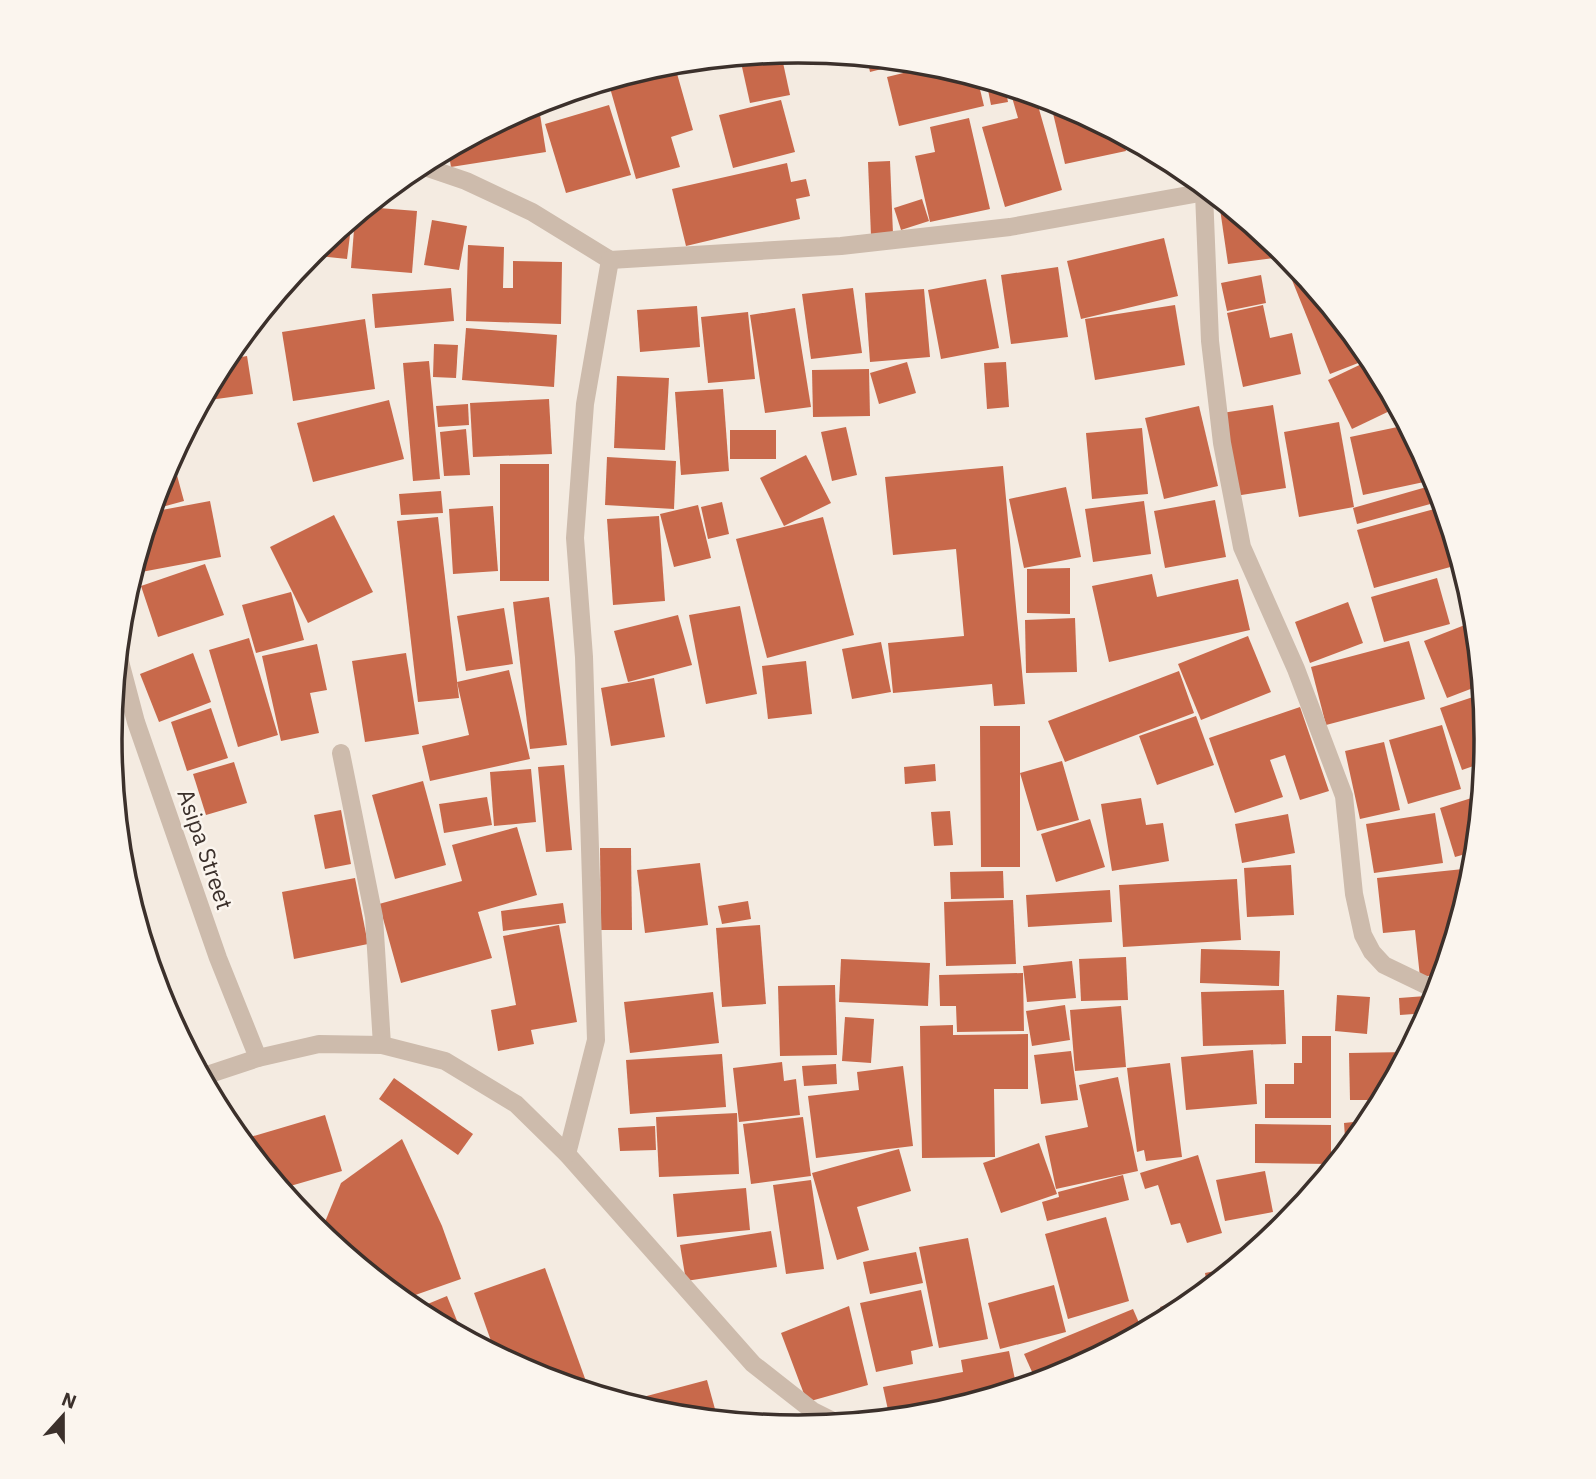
<svg xmlns="http://www.w3.org/2000/svg" width="1596" height="1479" font-family="'IBM Plex Sans',sans-serif">
<style>
.building{fill:#c8694b}
.lines{fill:none;stroke-linecap:round;stroke-linejoin:round}
.minor{stroke:#cdbbac;stroke-width:18}
.labels{text-anchor:middle;dominant-baseline:central;stroke-width:5;stroke-linejoin:round;paint-order:stroke}
.street-label{font-size:23px;fill:#3b302b;stroke:#fbf5ee}
.rim{fill:none;stroke:#3b302b;stroke-width:3.5}
</style>
<rect width="100%" height="100%" fill="#f4ebe1"/>
<!-- building -->
<g class="building">
<path d="M782,58L790,95L750,103L742,67Z"/>
<path d="M867,58L909,62L870,72Z"/>
<path d="M674,63L693,130L671,137L680,167L636,179L608,81L664,64Z"/>
<path d="M936,65L977,77L984,106L899,126L887,77Z"/>
<path d="M986,80L1005,86L1008,102L991,105Z"/>
<path d="M596,84L598,88L550,110L545,100Z"/>
<path d="M1009,87L1035,95L1062,190L1005,207L982,127L1018,118Z"/>
<path d="M781,100L795,152L733,168L719,115Z"/>
<path d="M538,102L546,152L451,167L448,150Z"/>
<path d="M609,105L631,175L566,193L545,124Z"/>
<path d="M1066,105L1122,135L1126,151L1065,164L1052,109Z"/>
<path d="M969,118L990,209L930,222L915,156L935,152L930,127Z"/>
<path d="M890,161L893,234L871,236L868,162Z"/>
<path d="M787,163L791,182L806,179L810,196L796,199L800,219L686,246L672,189Z"/>
<path d="M922,199L929,221L901,230L894,208Z"/>
<path d="M366,207L417,211L412,273L351,268L355,217Z"/>
<path d="M1230,208L1285,253L1288,256L1228,264L1220,209Z"/>
<path d="M352,219L347,259L309,255L311,252Z"/>
<path d="M432,220L467,226L459,270L424,265Z"/>
<path d="M1164,238L1178,296L1081,319L1067,261Z"/>
<path d="M468,245L504,247L503,288H513V261L562,262L561,324L466,321Z"/>
<path d="M1058,267L1068,337L1011,344L1001,275Z"/>
<path d="M1261,275L1266,303L1227,311L1221,283Z"/>
<path d="M1304,275L1371,357V358L1330,374L1292,280Z"/>
<path d="M986,279L999,348L941,359L928,290Z"/>
<path d="M451,288L454,321L375,328L372,294Z"/>
<path d="M853,288L862,353L811,359L802,294Z"/>
<path d="M924,289L930,357L870,362L865,293Z"/>
<path d="M1175,305L1185,365L1095,380L1085,319Z"/>
<path d="M1263,305L1270,338L1292,333L1301,374L1243,387L1227,313Z"/>
<path d="M697,306L700,347L640,352L637,310Z"/>
<path d="M795,308L811,407L765,413L750,315Z"/>
<path d="M748,312L755,379L708,383L701,317Z"/>
<path d="M365,319L375,389L293,401L282,332Z"/>
<path d="M466,328L557,335L554,387L462,380Z"/>
<path d="M434,344L458,345L456,378L433,377Z"/>
<path d="M247,356L253,394L202,401L224,360Z"/>
<path d="M1372,359L1398,407L1352,429L1328,380Z"/>
<path d="M429,361L440,479L413,481L403,363Z"/>
<path d="M907,362L916,393L879,404L870,373Z"/>
<path d="M1006,362L1009,407L987,409L984,363Z"/>
<path d="M869,369L870,416L813,417L812,370Z"/>
<path d="M617,376L669,378L665,450L614,448Z"/>
<path d="M723,389L729,471L681,475L675,392Z"/>
<path d="M549,399L552,454L473,457L470,403Z"/>
<path d="M389,400L404,459L313,482L297,423Z"/>
<path d="M468,404L469,425L438,427L436,406Z"/>
<path d="M1273,405L1286,488L1235,496L1222,413Z"/>
<path d="M1199,406L1218,486L1164,499L1145,418Z"/>
<path d="M1339,422L1354,507L1299,517L1284,432Z"/>
<path d="M1407,425L1413,437L1424,482L1363,495L1350,437Z"/>
<path d="M846,427L857,475L832,481L821,432Z"/>
<path d="M1142,428L1148,494L1092,499L1086,433Z"/>
<path d="M466,429L470,475L444,476L440,432Z"/>
<rect x="730" y="430" width="46" height="29"/>
<path d="M806,455L831,503L784,526L760,478Z"/>
<path d="M172,457L184,501L151,510L162,476Z"/>
<path d="M607,457L676,461L674,509L605,505Z"/>
<rect x="500" y="464" width="49" height="117"/>
<path d="M1003,466L1025,704L994,706L992,684L893,693L888,643L964,636L956,549L893,555L885,477Z"/>
<path d="M1430,486L1434,503L1357,524L1353,508Z"/>
<path d="M1066,487L1081,557L1024,568L1009,499Z"/>
<path d="M441,491L443,513L401,515L399,494Z"/>
<path d="M1215,500L1226,557L1165,568L1154,511Z"/>
<path d="M210,501L221,557L136,573L134,566L151,512Z"/>
<path d="M1144,501L1151,554L1093,562L1085,509Z"/>
<path d="M722,502L729,534L708,539L701,507Z"/>
<path d="M698,505L711,558L674,567L660,514Z"/>
<path d="M493,506L498,571L453,574L449,509Z"/>
<path d="M1438,508L1454,566L1374,588L1357,530Z"/>
<path d="M334,515L373,592L308,623L270,547Z"/>
<path d="M659,516L665,601L613,605L607,519Z"/>
<path d="M438,517L459,698L418,702L397,521Z"/>
<path d="M823,517L854,635L767,658L736,539Z"/>
<path d="M205,564L224,615L158,637L141,586Z"/>
<path d="M1070,568V614L1027,613V569Z"/>
<path d="M1152,574L1157,597L1238,579L1250,630L1109,662L1092,586Z"/>
<path d="M1437,578L1450,624L1384,642L1371,597Z"/>
<path d="M291,592L304,640L256,653L242,605Z"/>
<path d="M549,597L567,745L530,749L513,602Z"/>
<path d="M1348,602L1363,643L1310,663L1295,622Z"/>
<path d="M740,606L757,694L706,704L689,615Z"/>
<path d="M504,608L513,664L466,671L457,616Z"/>
<path d="M678,615L692,665L628,682L614,631Z"/>
<path d="M1075,618L1077,672L1026,673L1025,620Z"/>
<path d="M1475,621L1481,685L1447,698L1424,641Z"/>
<path d="M1248,636L1271,692L1201,720L1178,664Z"/>
<path d="M249,638L278,735L238,747L209,650Z"/>
<path d="M1409,641L1425,699L1326,725L1311,667Z"/>
<path d="M881,642L891,692L852,699L842,649Z"/>
<path d="M317,644L327,690L310,693L319,733L281,741L262,656Z"/>
<path d="M193,653L211,702L159,722L140,674Z"/>
<path d="M406,653L419,734L365,742L352,661Z"/>
<path d="M806,661L812,714L768,719L762,666Z"/>
<path d="M509,670L530,759L430,781L422,746L469,735L457,682Z"/>
<path d="M1179,671L1194,713L1065,762L1048,721Z"/>
<path d="M654,678L665,737L611,746L601,688Z"/>
<path d="M1482,694L1487,740L1485,762L1462,770L1440,708Z"/>
<path d="M1300,707L1329,791L1300,800L1285,755L1270,760L1283,797L1235,813L1209,738Z"/>
<path d="M211,708L228,758L187,771L171,722Z"/>
<path d="M1196,716L1214,765L1157,785L1139,736Z"/>
<path d="M1442,725L1461,789L1408,804L1389,740Z"/>
<path d="M980,726H1020V773L1062,761L1079,820L1037,831L1020,773V867H981Z"/>
<path d="M1384,742L1400,810L1360,819L1345,751Z"/>
<path d="M234,762L247,803L206,815L193,774Z"/>
<path d="M935,764L936,781L905,784L904,767Z"/>
<path d="M564,765L572,850L546,852L538,767Z"/>
<path d="M531,769L536,822L494,826L490,772Z"/>
<path d="M423,781L446,865L395,879L372,795Z"/>
<path d="M1481,795L1476,851L1455,857L1440,808Z"/>
<path d="M487,797L492,825L444,833L439,804Z"/>
<path d="M1141,798L1146,825L1163,823L1169,861L1112,871L1101,804Z"/>
<path d="M341,810L351,864L325,869L314,815Z"/>
<path d="M950,811L953,845L934,846L931,812Z"/>
<path d="M1435,813L1443,863L1374,873L1366,824Z"/>
<path d="M1288,814L1295,853L1242,863L1235,824Z"/>
<path d="M1090,819L1105,867L1056,882L1041,834Z"/>
<path d="M517,827L537,895L478,912L492,958L401,983L379,904L462,881L452,845Z"/>
<path d="M600,848H631L632,930H601Z"/>
<path d="M700,863L708,925L645,933L637,870Z"/>
<path d="M1291,865L1294,915L1247,917L1244,868Z"/>
<path d="M1473,868V875L1443,974L1420,977L1415,930L1383,933L1377,878Z"/>
<path d="M1003,871L1004,898L951,899L950,872Z"/>
<path d="M355,878L368,944L294,959L282,892Z"/>
<path d="M1237,879L1241,940L1123,947L1119,885Z"/>
<path d="M1110,890L1112,922L1028,927L1026,895Z"/>
<path d="M1013,900L1016,964L946,966L944,902Z"/>
<path d="M748,901L751,919L722,924L718,906Z"/>
<path d="M563,903L566,923L503,931L501,911Z"/>
<path d="M559,925L577,1022L531,1030L534,1044L498,1051L491,1010L516,1005L503,936Z"/>
<path d="M760,925L766,1004L722,1007L716,928Z"/>
<path d="M1201,949L1280,951L1279,986L1200,983Z"/>
<path d="M1126,957L1128,1000L1081,1001L1079,959Z"/>
<path d="M841,959L930,963L928,1006L839,1002Z"/>
<path d="M1072,961L1076,998L1027,1002L1023,966Z"/>
<path d="M1023,973L1024,1031L957,1032L956,1006H940L939,975Z"/>
<path d="M835,985L837,1055L780,1056L778,986Z"/>
<path d="M1284,990L1286,1044L1203,1046L1201,992Z"/>
<path d="M713,992L719,1043L630,1053L624,1002Z"/>
<path d="M1337,995L1370,997L1367,1034L1335,1031Z"/>
<path d="M1426,996L1428,1013L1400,1015L1399,998Z"/>
<path d="M1065,1005L1070,1040L1032,1046L1026,1011Z"/>
<path d="M1121,1006L1126,1067L1075,1071L1070,1010Z"/>
<path d="M845,1017L874,1019L871,1063L842,1061Z"/>
<path d="M953,1025V1035L1028,1034V1089H994L995,1157L922,1158L920,1026Z"/>
<path d="M1302,1036H1331V1118H1265V1084H1294V1063H1302Z"/>
<path d="M1253,1050L1257,1104L1186,1110L1181,1057Z"/>
<path d="M1071,1051L1078,1100L1041,1104L1034,1055Z"/>
<path d="M1408,1052L1382,1100H1350L1349,1053Z"/>
<path d="M722,1054L726,1107L630,1114L626,1060Z"/>
<path d="M782,1062L784,1081L796,1079L800,1115L739,1122L733,1068Z"/>
<path d="M1170,1063L1182,1157L1146,1161L1144,1150L1137,1152L1127,1068Z"/>
<path d="M836,1064L837,1084L804,1086L802,1066Z"/>
<path d="M903,1066L913,1146L816,1158L808,1096L859,1090L857,1072Z"/>
<path d="M1118,1077L1138,1171L1056,1189L1045,1136L1088,1127L1079,1085Z"/>
<path d="M394,1078L473,1134L458,1155L379,1099Z"/>
<path d="M737,1113L739,1174L659,1177L656,1117Z"/>
<path d="M325,1115L342,1171L280,1189L240,1140Z"/>
<path d="M803,1117L811,1176L751,1184L743,1124Z"/>
<path d="M1372,1120L1370,1122L1346,1152L1344,1123Z"/>
<path d="M1255,1124L1331,1125V1164L1255,1163Z"/>
<path d="M655,1126L656,1150L620,1151L618,1128Z"/>
<path d="M402,1139L442,1226L461,1279L401,1300L320,1234L341,1183Z"/>
<path d="M1039,1143L1057,1194L1001,1213L983,1163Z"/>
<path d="M899,1149L911,1191L857,1207L869,1250L837,1260L812,1173Z"/>
<path d="M1198,1155L1222,1233L1187,1243L1180,1223L1171,1225L1158,1185L1145,1189L1140,1173Z"/>
<path d="M1265,1171L1273,1212L1225,1221L1216,1180Z"/>
<path d="M1123,1175L1129,1200L1047,1221L1042,1202L1059,1197L1058,1192Z"/>
<path d="M811,1180L824,1269L786,1274L773,1185Z"/>
<path d="M746,1188L750,1230L677,1237L673,1194Z"/>
<path d="M1106,1217L1129,1301L1068,1319L1045,1234Z"/>
<path d="M771,1231L777,1267L686,1281L680,1245Z"/>
<path d="M968,1238L988,1339L939,1348L919,1247Z"/>
<path d="M916,1252L923,1283L870,1294L863,1262Z"/>
<path d="M1235,1267L1208,1290L1205,1273Z"/>
<path d="M545,1268L587,1384L574,1388L534,1376L496,1355L474,1293Z"/>
<path d="M1054,1285L1066,1332L1000,1349L988,1303Z"/>
<path d="M921,1290L933,1346L911,1351L913,1364L876,1372L860,1303Z"/>
<path d="M1207,1291L1180,1312L1165,1321L1160,1307Z"/>
<path d="M447,1296L464,1338L413,1310Z"/>
<path d="M849,1306L868,1385L807,1402L781,1333Z"/>
<path d="M1133,1309L1143,1332L1061,1376L1037,1383L1024,1354Z"/>
<path d="M1009,1351L1017,1389L932,1415L890,1419L883,1387L963,1372L961,1360Z"/>
<path d="M707,1380L718,1420L663,1415L647,1410L643,1397Z"/>
</g>
<g class="lines">
<!-- minor -->
<g class="minor">
<path d="M419,165L466,181L532,212L610,260L841,246L1010,227L1211,191"/>
<path d="M1204,193L1210,341L1222,443L1242,547L1296,669L1344,796L1354,894L1363,935L1372,952L1384,965L1438,991"/>
<path d="M118,654L136,722L218,958L258,1058"/>
<path d="M341,753L374,917L382,1045"/>
<path d="M201,1077L258,1058L319,1044L382,1045L445,1061L516,1104L567,1154L753,1364L813,1411L839,1424"/>
<path d="M567,1154L596,1040L584,657L575,538L585,404L610,260"/>
</g>
</g>
<g class="labels">
<!-- street labels -->
<g class="street-label">
<text transform="translate(206 849) rotate(71)">Asipa Street</text>
</g>
</g>
<!-- crop -->
<path d="M0 0H1596V1479H0ZM122 739a676 676 0 1 1 1352 0a676 676 0 1 1-1352 0Z" fill="#fbf5ee" fill-rule="evenodd"/>
<path class="rim" d="M122 739a676 676 0 1 1 1352 0a676 676 0 1 1-1352 0Z"/>
<!-- north arrow -->
<g transform="translate(63 1416) rotate(21)" stroke="#fbf5ee" stroke-width="5" paint-order="stroke">
<path d="M0-5L12 26L0 18L-12 26Z" fill="#3b302b"/>
<text y="-10" font-size="19" font-weight="bold" text-anchor="middle" fill="#3b302b">N</text>
</g>
</svg>
